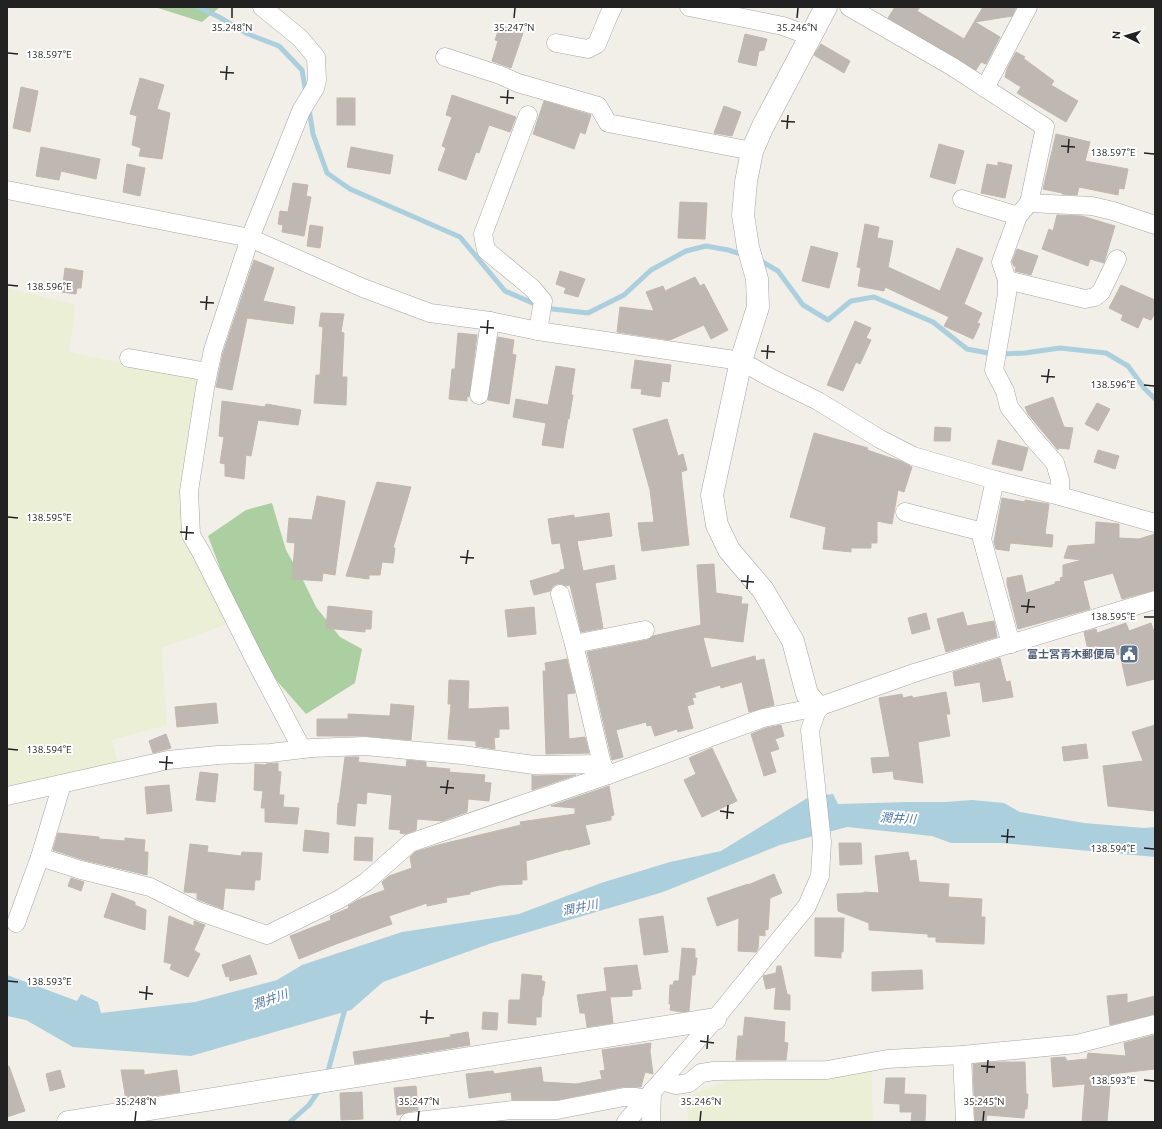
<svg xmlns="http://www.w3.org/2000/svg" width="1162" height="1129" font-family="Ubuntu,'Noto Sans JP',sans-serif">
<style>
.farmland{fill:#ebefd6}
.forest{fill:#abcfa0}
.water{fill:#accfdd}
.lines{fill:none;stroke-linecap:round;stroke-linejoin:round}
.stream{stroke:#accfdd;stroke-width:5}
.building{fill:#bfb8b2;stroke:#c3b7ac}
.minor-casing{stroke:#a6a6a6;stroke-width:19}
.tertiary-casing{stroke:#a6a6a6;stroke-width:23}
.minor{stroke:#fff;stroke-width:18}
.tertiary{stroke:#fff;stroke-width:22}
.ticks{fill:none;stroke:#222;stroke-width:1.5}
.labels{text-anchor:middle;dominant-baseline:central;stroke-width:4;stroke-linejoin:round;paint-order:stroke}
.service-label{font-size:11px;font-weight:bold;fill:#4e5e75;stroke:#fff;text-anchor:end}
.water-label{font-size:12px;font-style:italic;fill:#4e75a6;stroke:#fff}
.ticks-label{font-size:10px;text-anchor:middle;fill:#222;stroke:#fff;stroke-width:4;stroke-linejoin:round;paint-order:stroke}
</style>
<rect width="100%" height="100%" fill="#f2efe9"/>
<!-- farmland -->
<g class="farmland">
<path d="M7,288L76,305L69,352L209,381L190,513L230,623L162,648L167,725L112,740L120,771L7,785Z"/>
<path d="M871,1063L873,1122H689L685,1097L730,1080Z"/>
</g>
<!-- forest -->
<g class="forest">
<path d="M155,7H220L202,22Z"/>
<path d="M272,503L286,550L303,580L316,607L340,637L362,649L355,683L306,714L276,680L241,624L208,536L246,510Z"/>
</g>
<!-- water -->
<path class="water" d="M833,794L838,804L909,802H945L972,800L1004,803L1020,812L1084,823L1144,828L1155,827V857L1001,843H951L932,836L847,827L780,845L663,892L492,943L383,982L351,1010L191,1056L73,1047L26,1020L7,1016V975L77,1001L81,994L98,1002L101,1013L195,1002L277,980L302,965L402,932L519,914L601,883L670,862L721,851L809,797Z"/>
<g class="lines">
<!-- stream -->
<g class="stream">
<path d="M198,7L219,17L248,34L279,46L302,70L306,93"/>
<path d="M309,109L313,134L327,173L350,189L460,237L505,291L544,308L588,313L624,295L651,270L686,251L706,246L728,250L744,255"/>
<path d="M759,260L778,271L803,305L828,320L851,301L874,297L933,322L967,349L993,354"/>
<path d="M1001,354L1025,353L1060,348L1106,353L1128,366L1145,389L1155,399"/>
<path d="M327,1075L346,1005"/>
<path d="M290,1122L309,1105L320,1089"/>
</g>
</g>
<!-- building -->
<g class="building">
<path d="M895,7H920L917,11L964,39L983,7H1016L1012,16L975,22L1000,37L986,64L981,62L976,70L888,18Z"/>
<path d="M500,25L523,33L511,68L492,61L498,41L495,40Z"/>
<path d="M745,34L767,39L764,50L759,51L756,66L738,62Z"/>
<path d="M821,44L850,61L844,73L814,55Z"/>
<path d="M1016,52L1025,57L1023,58L1054,81L1051,85L1078,101L1066,122L1017,93L1021,87L1005,77L1007,69Z"/>
<path d="M140,78L164,85L157,109L170,113L162,159L139,156L141,148L132,145L137,116L130,114Z"/>
<path d="M21,87L38,91L30,132L13,128Z"/>
<path d="M452,95L516,117L510,132L489,125L479,153L476,152L466,180L438,170L446,148L442,146L452,117L446,115Z"/>
<rect x="337" y="98" width="18" height="27"/>
<path d="M544,101L591,115L585,134L580,132L574,149L533,134Z"/>
<path d="M724,106L741,112L732,136L714,133Z"/>
<path d="M1056,134L1090,142L1085,161L1128,169L1124,189L1119,188L1118,195L1079,187L1077,195L1062,194V193L1043,189Z"/>
<path d="M939,144L964,151L955,184L930,177Z"/>
<path d="M41,147L100,159L96,179L61,171L59,180L36,176Z"/>
<path d="M351,147L393,155L390,174L347,167Z"/>
<path d="M998,162L1012,165L1005,198L981,193L987,164L998,166Z"/>
<path d="M127,164L145,168L140,196L123,192Z"/>
<path d="M293,183L308,185L306,196L311,197L304,236L282,232L283,225L278,224L280,211L288,212Z"/>
<path d="M680,202L707,203L705,239L678,238Z"/>
<path d="M1057,215L1082,216L1115,226L1104,263L1090,259L1088,266L1042,249L1049,229L1053,231Z"/>
<path d="M865,224L879,227L877,238L893,241L888,267L940,291L957,248L983,258L964,304L982,313L977,323L980,324L973,339L944,326L949,317L885,287L884,291L858,286L861,268L857,267Z"/>
<path d="M310,225L323,227L320,248L307,246Z"/>
<path d="M811,246L838,253L829,288L802,281Z"/>
<path d="M1017,249L1038,256L1031,275L1015,271L1016,267L1014,266L1012,262Z"/>
<path d="M254,260L274,268L263,301L295,307L293,324L247,318L232,390L216,387L223,353Z"/>
<path d="M65,268L83,271L81,288H77L76,294L62,292Z"/>
<path d="M560,271L585,279L578,297L564,293L566,288L556,284Z"/>
<path d="M695,277L700,286L704,284L728,330L711,339L704,325L670,340L617,332L620,307L654,311L646,292L663,286L665,291Z"/>
<path d="M1121,285L1155,300V313L1151,320L1143,317L1138,328L1121,320L1123,315L1109,308Z"/>
<path d="M321,313L344,314L341,332L344,333L342,377H347L346,405L314,403L316,375H320L323,327L319,326Z"/>
<path d="M855,321L871,328L866,338L871,340L860,364L856,362L843,391L827,385Z"/>
<path d="M458,333L477,335L469,397L467,396V401L449,399L452,369H455Z"/>
<path d="M498,337L514,340L512,354L516,355L509,404L488,400Z"/>
<path d="M635,360L671,365L669,382L662,381L660,397L641,394L642,389L631,388Z"/>
<path d="M556,366L575,369L571,395H573L569,419L568,418L563,448L542,445L546,423L513,417L516,399L548,405Z"/>
<path d="M1053,397L1064,427L1073,428L1069,449L1058,448V450L1028,414L1025,407Z"/>
<path d="M222,401L265,407L266,404L301,410L298,425L258,420L251,456L246,455L244,479L225,476V464L220,463L224,437L219,436Z"/>
<path d="M1097,403L1110,409L1098,431L1085,424Z"/>
<path d="M667,419L678,456L683,454L687,470L681,472L689,545L642,551L638,523L654,522L650,490L633,429Z"/>
<path d="M935,427L951,428L950,441H934Z"/>
<path d="M814,433L868,448L867,450L900,461L912,467L904,492L898,490L892,524L877,521V543H871V548H851V552L823,549L826,527L790,517Z"/>
<path d="M998,440L1028,448L1022,471L992,464Z"/>
<path d="M1098,450L1119,456L1115,469L1094,462Z"/>
<path d="M377,482L411,487L393,548H395L393,563L382,562L380,575H369V579L346,576Z"/>
<path d="M317,496L345,501L335,575L323,573L322,581L292,579L295,543L287,542L289,518L312,520Z"/>
<path d="M1002,498L1025,502V500L1049,504L1045,534L1053,535L1052,547L1010,543L1009,551L996,549L994,542Z"/>
<path d="M609,513L612,536L577,541L583,571L614,565L616,579L595,583L603,628L581,632L570,585L566,586L562,584H557L553,586L550,591L534,595L530,581L560,572V570L565,569L560,543L552,544L548,519L574,515V518Z"/>
<path d="M1096,522L1119,524V538L1139,539L1155,534V590L1122,599L1113,573L1083,581L1090,609L1018,629L1007,584V578L1022,575L1026,593L1055,584V582L1061,581L1060,578L1063,577V565L1082,560L1064,558L1068,546L1095,544Z"/>
<path d="M714,564L716,593L742,597L741,604H748L743,642L703,637L711,668L755,656L756,661L764,659L774,705L749,712L742,682L721,688L720,685L694,693L696,697L692,698L694,704L687,706L693,728L678,732L677,729L655,736L651,725L647,726L646,722L616,730L623,757L612,760L587,652L647,640L653,636L701,625L697,565Z"/>
<path d="M328,606L372,611L371,629H365V632L326,628Z"/>
<path d="M534,607L536,634L508,637L505,610Z"/>
<path d="M963,612L967,626L994,621L997,637L946,652L937,619Z"/>
<path d="M926,613L930,629L912,634L908,618Z"/>
<path d="M1126,623L1129,631L1151,623L1155,635V679L1127,686L1120,654L1090,660L1084,632L1096,629L1097,633Z"/>
<path d="M1000,658L1006,682L1010,681L1013,697L983,702L980,682L955,686L953,672Z"/>
<path d="M567,659L575,693L567,694L569,739L585,737L589,753L546,754L543,671H546L545,663Z"/>
<path d="M449,680L469,681L468,709L508,707L509,729H499V737L494,738L495,749L476,746V741L448,739L451,704H448Z"/>
<path d="M946,692L950,714H946L950,736L918,742L923,783L894,779L893,771L873,773L871,758L890,757L879,698L902,694L903,698L912,696L913,698Z"/>
<path d="M216,703L218,723L177,727L175,707Z"/>
<path d="M391,704L414,706L411,740L366,736H317V719H348V714L390,716Z"/>
<path d="M781,725L784,736L775,739L779,749L770,752L776,772L764,776L751,734L766,728Z"/>
<path d="M1155,725V811L1108,806L1103,766L1143,761L1132,732Z"/>
<path d="M166,734L171,748L153,753L149,741Z"/>
<path d="M1086,744L1088,758L1064,761L1062,747Z"/>
<path d="M712,748L737,801L702,817L684,780L696,774L689,758Z"/>
<path d="M345,757H359L358,762L406,767L407,760L426,762V767L450,769L449,772L485,775L484,782L491,783L489,801L468,799L467,812L442,821L417,819L416,830L405,834L400,833L401,830L389,829L392,795L367,792L366,804L357,803L355,826L337,824L338,803H339Z"/>
<path d="M278,763V771L281,772L279,795H284L283,807L299,808L297,824L265,822V808H261L263,791L254,790L255,764L265,765L266,764Z"/>
<path d="M200,772L218,774L215,802L196,800Z"/>
<path d="M532,775L534,776L576,775L532,790Z"/>
<path d="M169,785L172,811L147,814L145,787Z"/>
<path d="M609,786L614,815L611,816V820L585,825L590,844L568,850V849L526,861L527,880H522V884L500,885L470,892V894L446,898L447,902L427,906V903L389,916L392,924L336,944L299,959L290,936L331,920L330,916L349,908L348,906L358,900L385,890L382,882L389,876L412,868L410,857L415,852L438,845L521,825L520,822L575,814V808L551,806Z"/>
<path d="M305,830L329,833L328,853L303,851Z"/>
<path d="M58,833L99,837V839L125,841V838L145,840L144,852H148L147,875L84,860L53,850Z"/>
<path d="M355,837L373,838L372,861L354,860Z"/>
<path d="M839,843H861L862,864L840,865Z"/>
<path d="M190,844L208,846L207,852L241,856L242,852L262,853L260,880H255L254,890L225,888L223,909L197,899V893L184,892Z"/>
<path d="M908,852L910,861L916,860L919,882L949,884L948,897L982,899L981,917H985L984,944L936,942V937H928V934L869,930V923L838,911L837,894L864,893V892L879,893L875,856Z"/>
<path d="M774,874L782,893L770,898L768,930L765,929V936L759,935L758,949L756,952L738,951L739,918L717,926L707,898L748,884V885Z"/>
<path d="M71,878L84,882L81,891L68,886Z"/>
<path d="M112,893L135,902V905L146,910L145,930L104,917Z"/>
<path d="M169,916L194,926V921L205,925L194,950L200,954L188,977L170,969L172,964L164,962Z"/>
<path d="M663,916L668,952L644,955L639,919Z"/>
<path d="M815,918H844L843,952H841V958L815,956Z"/>
<path d="M682,948L695,949V958H697L695,975H692L689,1011L681,1012L670,1010L671,1004H669L670,985H673L674,981H679Z"/>
<path d="M250,955L257,974L230,981L229,976L226,977L222,965Z"/>
<path d="M637,965L641,989L632,990V996L610,997L613,1023L587,1027L585,1013H580L577,995L607,991L604,968Z"/>
<path d="M777,966H781L787,994L790,995V1010L774,1009L776,987L766,989L763,976L776,973Z"/>
<path d="M922,970L923,989L872,991V972Z"/>
<path d="M522,974L542,976L541,980L545,982L543,996H542L541,1017H536V1025L508,1023L509,1000H520Z"/>
<path d="M1127,994V1003L1155,996V1014L1110,1025L1107,996Z"/>
<path d="M483,1012L498,1013L497,1030L482,1029Z"/>
<path d="M745,1017L785,1022L784,1042L788,1043L786,1060H736L738,1036H743Z"/>
<path d="M468,1032L470,1045L355,1064L353,1052L451,1037L450,1035Z"/>
<path d="M1155,1035V1069L1111,1074L1107,1122H1082L1085,1084L1053,1087L1051,1058L1065,1057L1067,1061L1087,1059L1088,1053L1126,1056L1124,1043Z"/>
<path d="M651,1043L650,1051L653,1074L645,1072L641,1087H622L556,1100H512L511,1092L469,1098L466,1074L493,1071L494,1074L541,1067L543,1082L576,1084L602,1079L600,1071L605,1070L602,1050Z"/>
<path d="M996,1062H1025L1026,1094H1028L1027,1109H1025L1024,1118L987,1115L986,1122H975L973,1064Z"/>
<path d="M9,1066L25,1111L7,1117V1067Z"/>
<path d="M60,1070L65,1087L50,1091L46,1074Z"/>
<path d="M121,1070H144V1075L177,1070L180,1092L126,1100Z"/>
<path d="M886,1078H905L904,1094L926,1095L925,1122H911L912,1112H900V1104L884,1103Z"/>
<path d="M416,1086L418,1110L408,1112L402,1114L397,1115L394,1088Z"/>
<path d="M362,1092L363,1119L341,1120L340,1093Z"/>
</g>
<g class="lines">
<!-- minor casing -->
<g class="minor-casing">
<g id="minor">
<path d="M262,7L300,38L316,57L317,80L315,88L301,111L250,238L213,350L205,388L189,491L191,535L201,552L255,660L302,749"/>
<path d="M689,7L783,26L810,36"/>
<path d="M849,7L953,67L1045,127L1029,203"/>
<path d="M556,43L588,49L597,44L608,17L613,7"/>
<path d="M445,57L500,75L518,83L598,106L608,123L752,151"/>
<path d="M985,88L1028,7"/>
<path d="M528,115L483,234L486,250L532,288L543,301L538,331"/>
<path d="M7,190L250,238L363,288L430,313L490,321L538,331L741,361L771,378L818,401L880,439L913,456L995,480L1060,496L1155,523"/>
<path d="M962,199L1018,216"/>
<path d="M1007,280L1085,299L1095,297L1101,292L1117,259"/>
<path d="M129,358L208,372"/>
<path d="M479,395L490,321"/>
<path d="M995,480L982,539L1011,644"/>
<path d="M1060,496V480L1055,463L1033,438L1009,407L1005,391L994,370L1007,294V280L1001,262L1018,216L1029,203L1092,206L1113,211L1155,225"/>
<path d="M905,512L983,532"/>
<path d="M560,594L574,644L602,764"/>
<path d="M574,644L645,630"/>
<path d="M7,796L168,760L218,755L270,753L312,748L365,746L462,755L534,765L602,764L608,775L763,718L818,707L917,672L1155,600"/>
<path d="M40,857L81,870L150,887L198,911L267,935L340,899L366,882L410,843L608,775"/>
<path d="M16,923L40,857L62,784"/>
<path d="M962,1055L965,1122"/>
<path d="M662,1081L676,1085L689,1083L701,1073L714,1071L827,1070L887,1059L962,1055L1077,1044L1155,1024"/>
<path d="M409,1122L512,1110H557L624,1097H636L645,1099"/>
<path d="M626,1122L715,1019L807,906L820,876L822,842L810,730L818,707"/>
<path d="M651,1122L652,1091"/>
</g>
</g>
<!-- tertiary casing -->
<g class="tertiary-casing">
<g id="tertiary">
<path d="M818,707L807,694L793,641L763,590L729,550L717,525L712,495L741,361L758,307L757,279L748,247L743,215L746,182L752,151L763,126L826,7"/>
<path d="M68,1122L715,1019"/>
</g>
</g>
<!-- minor -->
<use href="#minor" class="minor"/>
<!-- tertiary -->
<use href="#tertiary" class="tertiary"/>
</g>
<!-- ticks -->
<path class="ticks" d="M232,18V8M514,18L515,8M797,18L798,8M8,53L18,54M220,72L234,73M226,80L227,66M500,97L514,98M507,104L508,90M781,121L795,122M787,129L788,115M1061,146L1075,147M1068,153L1069,139M1144,153L1154,154M8,285L18,286M200,302L214,303M206,310L207,296M480,327L494,328M487,334L488,320M761,351L775,352M767,359L768,345M1041,376L1055,377M1047,383L1049,369M1144,385L1154,386M8,517L18,518M180,532L194,533M186,540L187,526M460,557L474,558M466,564L468,550M741,581L754,582M747,589L748,575M1021,606L1035,607M1027,613L1029,599M1144,617H1154M8,749L18,750M159,762L173,763M166,770L167,756M440,787L454,788M446,794L448,780M720,811L734,813M727,819L728,805M1001,836L1015,837M1007,843L1008,829M1144,848L1154,849M8,981L18,982M139,992L153,994M146,1000L147,986M420,1017L434,1018M426,1024L427,1010M700,1041L714,1043M707,1049L708,1035M981,1066L995,1067M987,1073L988,1060M1144,1080L1154,1081M135,1121L136,1111M418,1121L419,1111M700,1121L701,1111M983,1121L984,1111"/>
<!-- icons -->
<defs>
<g id="civic-square" transform="scale(1)"><rect x="-9" y="-9" width="18" height="18" rx="4" fill="#5c6f8a" stroke="#fff"/><path d="M-.6-6.5H3V-4.5H.6V-3L4-1V1h2V6H-6V1h2V-1L-.6-3ZM-1.2 2.5V6h2.4V2.5Z" fill="#fff"/></g>
</defs>
<g fill-rule="evenodd">
<use href="#civic-square" x="1129" y="654"/>
</g>
<g class="labels">
<!-- service labels -->
<g class="service-label">
<text x="1115" y="654">富士宮青木郵便局</text>
</g>
<!-- water labels -->
<g class="water-label">
<text transform="translate(898 818) rotate(3)">潤井川</text>
<text transform="translate(580 907) rotate(-12)">潤井川</text>
<text transform="translate(270 999) rotate(-20)">潤井川</text>
</g>
</g>
<g class="ticks-label">
<text x="232" y="31">35.248°N</text>
<text x="514" y="31">35.247°N</text>
<text x="797" y="31">35.246°N</text>
<text x="49" y="58">138.597°E</text>
<text x="1113" y="156">138.597°E</text>
<text x="49" y="290">138.596°E</text>
<text x="1113" y="388">138.596°E</text>
<text x="49" y="521">138.595°E</text>
<text x="1113" y="620">138.595°E</text>
<text x="49" y="753">138.594°E</text>
<text x="1113" y="852">138.594°E</text>
<text x="49" y="985">138.593°E</text>
<text x="1113" y="1084">138.593°E</text>
<text x="136" y="1105">35.248°N</text>
<text x="419" y="1105">35.247°N</text>
<text x="701" y="1105">35.246°N</text>
<text x="984" y="1105">35.245°N</text>
</g>
<!-- border -->
<rect width="1162" height="1129" fill="none" stroke="#222222" stroke-width="16"/>
<!-- north arrow -->
<g transform="translate(1126 36) rotate(275)" stroke="#ffffff" stroke-width="3" paint-order="stroke">
<path d="M0-3L7 15L0 10L-7 15Z" fill="#222222"/>
<text y="-6" font-size="11" font-weight="bold" text-anchor="middle" fill="#222222">N</text>
</g>
</svg>
